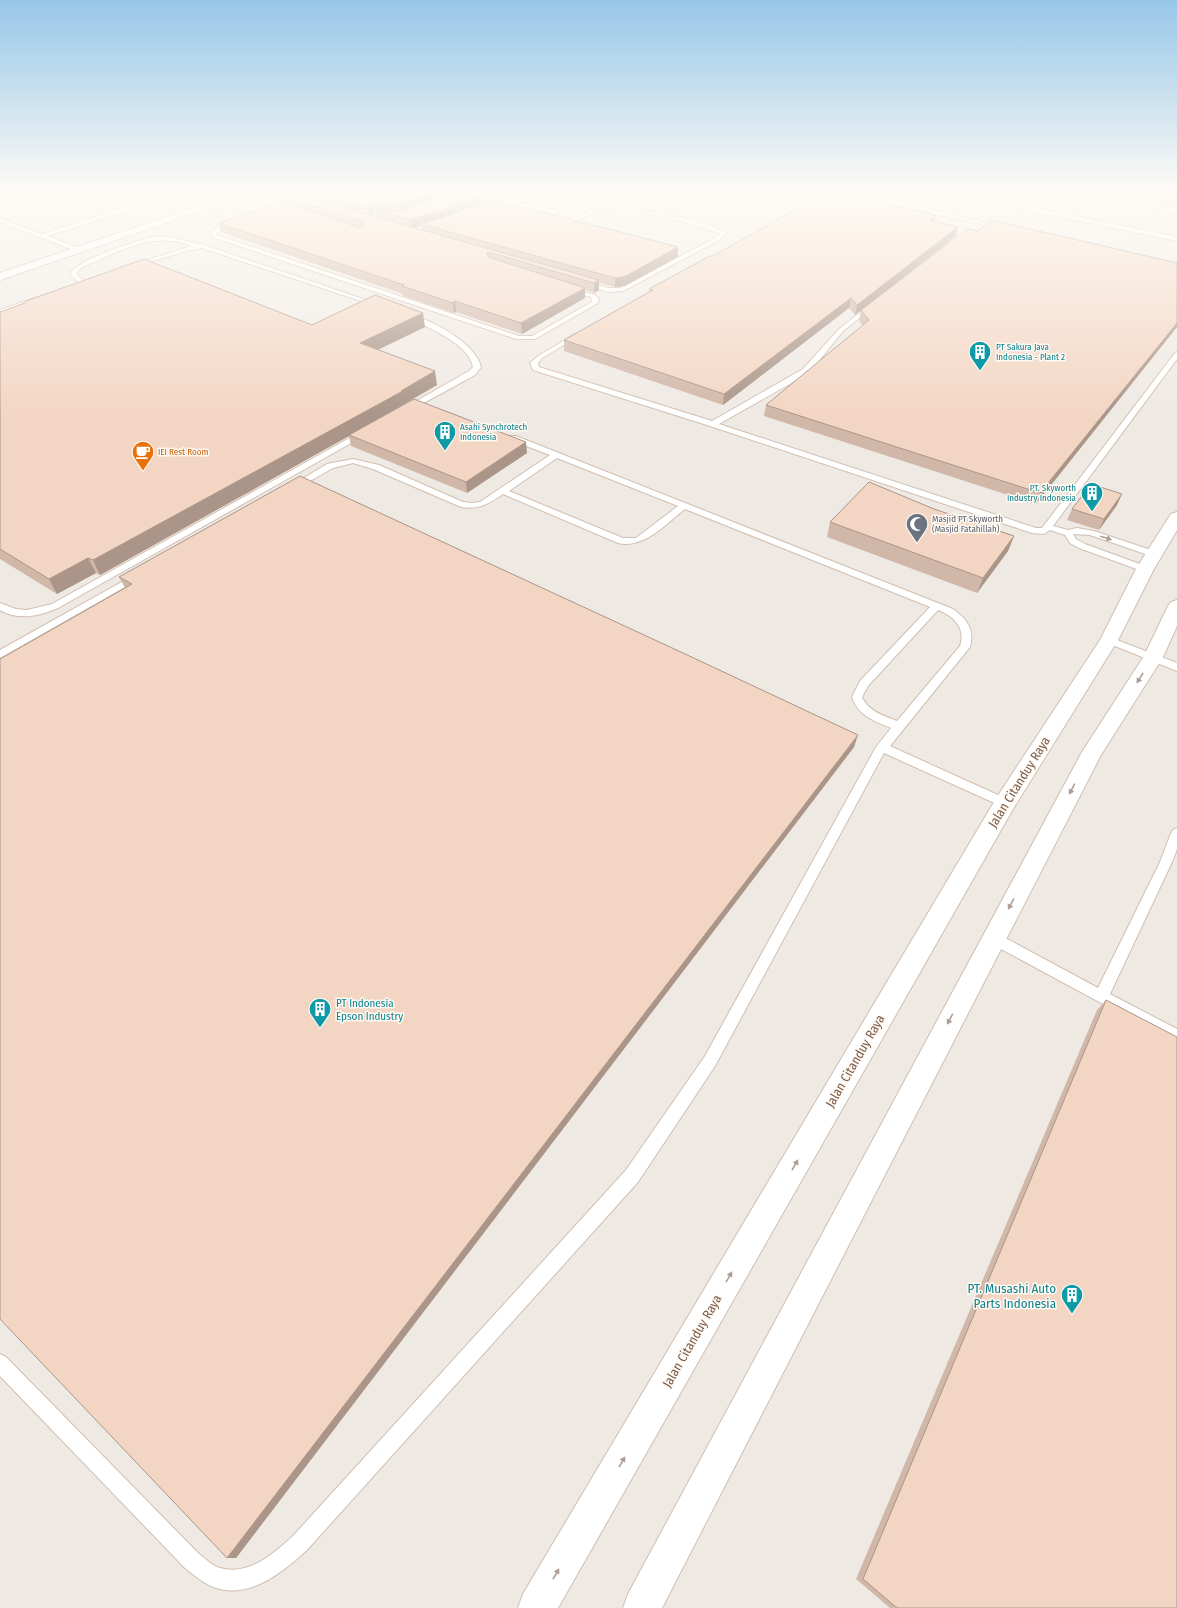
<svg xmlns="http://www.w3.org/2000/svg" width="1177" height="1608" font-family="'Fira Sans Condensed',sans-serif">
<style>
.industrial{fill:#efe9e4}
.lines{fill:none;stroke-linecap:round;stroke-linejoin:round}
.service-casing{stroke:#d1beb0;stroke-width:2}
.minor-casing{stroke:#d1beb0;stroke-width:2}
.service{fill:#fff;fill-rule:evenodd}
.minor{fill:#fff;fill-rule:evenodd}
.wall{fill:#d1b7a8;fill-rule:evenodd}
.shaded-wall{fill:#aa9588}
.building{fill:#f3d5c3;stroke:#aa9588}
.oneway{fill:#af9d94}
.labels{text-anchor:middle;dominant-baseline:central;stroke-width:3;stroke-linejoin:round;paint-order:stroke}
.far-culture-label{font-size:9px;fill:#0d838f;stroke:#fffaf3;text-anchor:start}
.far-food-label{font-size:9px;fill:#c56008;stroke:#fffaf3;text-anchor:start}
.far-worship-label{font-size:9px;fill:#5b616d;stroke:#fffaf3;text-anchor:start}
.culture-label{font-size:11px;fill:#0d838f;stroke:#fffaf3;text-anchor:start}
.near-street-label{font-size:13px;fill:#7a5c4d;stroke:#fffaf3}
.near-culture-label{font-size:13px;fill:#0d838f;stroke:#fffaf3;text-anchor:end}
</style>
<rect width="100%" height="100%" fill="#fdf6ec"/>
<!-- industrial -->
<rect class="industrial" x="0" y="191" width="1177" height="1417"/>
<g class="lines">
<!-- service casing -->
<g class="service-casing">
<g id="service">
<path d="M180,191L208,199L205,201L180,195L172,196L48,236L81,249L82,250L79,252L0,222V218L42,234L169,193Z"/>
<path d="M262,191H271L310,204L305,205Z"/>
<path d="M434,191H444L455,195L441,204L439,201L448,195Z"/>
<path d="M505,191H511L501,198L552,210L587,197L592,198L552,214L494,200V198Z"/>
<path d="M852,191L942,212L960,196L944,191H955L1001,201L1013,191H1019L1006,202L1177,237V241L965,197L947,213L1004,227V229L839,193L832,194L813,205L808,204L828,192Z"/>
<path d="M1136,201L1177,209V213L1134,204Z"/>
<path d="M212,203L250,216L216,233L217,235L519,336H532L592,302L591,297L567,290V288L595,295L599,299L598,303L535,339H516L212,237L211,231L242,216L210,206Z"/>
<path d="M606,205C627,206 711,221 726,233L721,239L623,291L608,292L582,283L585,281L608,288H620L717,237L720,234C697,224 629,206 605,209C591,210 571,230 556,220L571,218Z"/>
<path d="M158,236C174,236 189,243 204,245L381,305L376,306L202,248L186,251L133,267V265L191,246C153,230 117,253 82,267L77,272V275L85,282V284H81L71,276V272C84,257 138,240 158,236Z"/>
<path d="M38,297L43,298L0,314V310Z"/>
<path d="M871,304L876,305L843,331L809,373L719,424L1036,528H1042L1175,353L1177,352V359L1053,526L1068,530L1077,528L1094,531L1157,552V556L1154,557L1090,535L1073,534L1076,539L1085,544L1148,567V571H1142L1079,548L1070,543L1065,535L1050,530L1044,534L1032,533L710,426L533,370L530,363L538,356L575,334H579V336L542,358L538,363L539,367L712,421L803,369L839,329Z"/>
<path d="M409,314C431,320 476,343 481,367L475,375L409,411L405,409L406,407L469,371L473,367C469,343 426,327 407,317V315Z"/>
<path d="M362,431L369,433L58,608C39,616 19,621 0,610V603L16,609L27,610L52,604Z"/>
<path d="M510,436H516L953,609C967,619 975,630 970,647L890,746L1009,800L1011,803L1009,806H1001L884,753L715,1066L638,1182L307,1550C284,1571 251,1599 216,1588C204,1584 195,1576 185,1568L0,1376V1354L6,1357L199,1554C205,1558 212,1566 220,1568C249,1576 273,1554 293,1536L626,1170L705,1056L876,747L891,728C875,721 858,716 852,697L860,681L930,607L685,509C666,524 644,549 618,543L503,494C488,504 479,510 461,507L373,469L353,463L333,468L296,489L293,490L289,487L327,464L353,459L379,465L463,502L472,503L480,502L550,455L510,440ZM557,458L678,506L636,538H623L509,491ZM938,610C954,616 966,628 960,646L897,721C884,716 868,711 862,697L868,686Z"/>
<path d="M136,574L139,575V579L0,658V650Z"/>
<path d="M1109,637L1177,663V671L1105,642L1104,640Z"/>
<path d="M1177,828V849L1172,862L1110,994L1177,1029V1044L988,942L986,938L988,934L993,932L998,934L1098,988L1160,862L1171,833L1173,830Z"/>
</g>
</g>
<!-- minor casing -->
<g class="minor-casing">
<g id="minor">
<path d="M244,191H259L0,280V273Z"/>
<path d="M1177,512V530L1154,569L1118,640L1013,809L558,1608H518L523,1594L997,797L1100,640L1136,569L1169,517L1171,514Z"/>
<path d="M1177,600V626L1163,657L1101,755L662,1608H623L628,1594L1082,752L1144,656L1168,606L1171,602Z"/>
</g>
</g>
<!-- service -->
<use href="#service" class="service"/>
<!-- minor -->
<use href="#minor" class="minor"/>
</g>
<!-- wall -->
<g class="wall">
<path d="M301,191H445V195L486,201L678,247V257L625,286L615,287L599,283V290L594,293L585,290V298L522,334L456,312L454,313L403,296V294L221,232L219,223L293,206L291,199H313V196L301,193ZM374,214H378L379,218L372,216ZM421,226L422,230L416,228Z"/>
<path d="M1177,191V207L1155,202L1159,193Z"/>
<path d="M935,221L956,236L855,315L849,308L723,405L564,351V340L649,292V289L713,256Z"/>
<path d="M978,231L1177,263L1036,504L764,416L766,405L863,326L859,320L861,310Z"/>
<path d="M0,312L312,325L425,327L377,350L437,385L405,404L527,453L467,493L351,446L349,436L100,575L96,573L57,594L0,559Z"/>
<path d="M1122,494L1117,505L1099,530L1067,520L1072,509Z"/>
<path d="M934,509L1014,536L1008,551L977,593L827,537L830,522Z"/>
<path d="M119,577L854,747L236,1558L125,588Z"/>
<path d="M1106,1000L1177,1608H890L856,1579L1097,1010Z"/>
</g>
<!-- shaded-wall -->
<g class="shaded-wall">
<path d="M435,191H445V197L403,214L401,204Z"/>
<path d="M485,194L486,203L442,221L421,224V226L411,229L410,220Z"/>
<path d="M373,204L374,214L370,218L368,209Z"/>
<path d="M936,215L934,224L930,220Z"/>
<path d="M958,227L956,236L855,315L857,305Z"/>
<path d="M678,247V257L625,286L615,287V278Z"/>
<path d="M489,252V262L487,253Z"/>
<path d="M599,280V290L594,293V283Z"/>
<path d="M585,288V298L522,334L521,323Z"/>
<path d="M851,298L849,308L723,405L724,394Z"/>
<path d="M455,301L456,312L454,313L453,303Z"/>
<path d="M423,313L425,327L363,357L360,343Z"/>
<path d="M1177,323V327L1036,504L1040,493Z"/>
<path d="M435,371L437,385L349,435V436L100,575L93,560Z"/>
<path d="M526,442L527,453L467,493L466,482Z"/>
<path d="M1122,494L1117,505L1099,530L1104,519Z"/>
<path d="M1014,536L1008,551L977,593L983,578Z"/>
<path d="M88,558L96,573L57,594L49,579Z"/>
<path d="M858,735L854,747L236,1558H227Z"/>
</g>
<!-- building -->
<g class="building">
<path d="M316,191H435L401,204H373L368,209L312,193Z"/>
<path d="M451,191H478L485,194L441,211L410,220L378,211L405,210L449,193Z"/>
<path d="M1161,191H1177V197L1159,193Z"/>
<path d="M821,195L840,200L848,195L936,215L930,220L958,227L857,305L851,298L724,394L564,340L653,290L649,289L710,256H713Z"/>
<path d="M302,196L599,280L594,283L489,252L487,253L488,257L585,288L521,323L455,301L453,303L402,286L404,285L219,223L279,203L301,208L361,228L365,225L364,222L291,199Z"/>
<path d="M487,201L527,208L678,247L626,276L615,278L421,224L445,217Z"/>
<path d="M991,220L1177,263V323L1040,493L766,405L869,320L861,310L967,229L978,231Z"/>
<path d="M144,259L312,325L375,295L423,313L360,343L435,371L401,391H403L93,560L88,558L49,579L0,549V312L25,303L26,301Z"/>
<path d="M414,399L526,442L466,482L349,435Z"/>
<path d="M300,476L683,653L858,735L227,1558L0,1319V659L132,584L119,577Z"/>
<path d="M869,482L934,509L1014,536L983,578L830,522Z"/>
<path d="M1091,484L1122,494L1104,519L1072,509Z"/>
<path d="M1106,1000L1177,1037V1608H897L863,1579Z"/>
</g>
<!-- one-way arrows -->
<defs><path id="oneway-solid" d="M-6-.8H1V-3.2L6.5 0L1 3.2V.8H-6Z"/></defs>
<g class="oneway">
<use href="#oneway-solid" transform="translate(1106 538) rotate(18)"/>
<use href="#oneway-solid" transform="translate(1140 678) rotate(122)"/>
<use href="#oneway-solid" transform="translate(1072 789) rotate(118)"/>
<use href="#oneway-solid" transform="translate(1011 904) rotate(118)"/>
<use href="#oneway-solid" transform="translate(950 1019) rotate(118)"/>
<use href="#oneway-solid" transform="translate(795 1165) rotate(-60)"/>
<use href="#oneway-solid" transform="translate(729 1277) rotate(-60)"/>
<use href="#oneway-solid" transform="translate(622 1462) rotate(-60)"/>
<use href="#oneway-solid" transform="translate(556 1574) rotate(-60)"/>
</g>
<!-- sky -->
<linearGradient id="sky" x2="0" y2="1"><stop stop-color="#97c7e8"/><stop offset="0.46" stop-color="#fefbf6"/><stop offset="1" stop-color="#fefbf6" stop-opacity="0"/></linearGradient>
<rect width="1177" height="416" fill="url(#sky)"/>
<!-- icons -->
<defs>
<g id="building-pin" transform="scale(1.15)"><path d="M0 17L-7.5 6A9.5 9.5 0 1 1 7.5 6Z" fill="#0f9aa8" stroke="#fffaf3"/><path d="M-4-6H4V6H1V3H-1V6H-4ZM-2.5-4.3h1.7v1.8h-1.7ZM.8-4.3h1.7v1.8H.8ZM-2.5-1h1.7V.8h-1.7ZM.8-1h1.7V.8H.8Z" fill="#fff"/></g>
<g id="cafe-pin" transform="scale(1.15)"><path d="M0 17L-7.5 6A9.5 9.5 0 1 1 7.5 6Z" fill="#e8710a" stroke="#fffaf3"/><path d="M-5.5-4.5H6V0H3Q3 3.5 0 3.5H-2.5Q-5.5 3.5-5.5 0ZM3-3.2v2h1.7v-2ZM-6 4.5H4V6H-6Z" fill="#fff"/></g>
<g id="mosque-pin" transform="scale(1.15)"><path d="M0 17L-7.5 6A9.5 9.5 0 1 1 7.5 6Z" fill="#6b7280" stroke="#fffaf3"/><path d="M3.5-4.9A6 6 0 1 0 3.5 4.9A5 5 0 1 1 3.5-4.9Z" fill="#fff"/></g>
</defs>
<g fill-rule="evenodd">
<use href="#building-pin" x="980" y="352"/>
<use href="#building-pin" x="445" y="432"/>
<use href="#cafe-pin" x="143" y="452"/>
<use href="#building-pin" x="1092" y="493"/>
<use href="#mosque-pin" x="917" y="524"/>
<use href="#building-pin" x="320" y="1009"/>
<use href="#building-pin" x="1072" y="1295"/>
</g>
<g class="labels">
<!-- far-culture labels -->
<g class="far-culture-label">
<text x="996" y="347">PT Sakura Java<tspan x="996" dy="10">Indonesia - Plant 2</tspan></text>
<text x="460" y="427">Asahi Synchrotech<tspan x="460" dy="10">Indonesia</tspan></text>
<text x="1076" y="488" text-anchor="end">PT. Skyworth<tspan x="1076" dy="10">Industry Indonesia</tspan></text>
</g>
<!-- far-food labels -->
<g class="far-food-label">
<text x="158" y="452">IEI Rest Room</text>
</g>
<!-- far-worship labels -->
<g class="far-worship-label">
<text x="932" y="519">Masjid PT Skyworth<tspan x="932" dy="10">(Masjid Fatahillah)</tspan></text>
</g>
<!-- culture labels -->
<g class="culture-label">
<text x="336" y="1003">PT Indonesia<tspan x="336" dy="13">Epson Industry</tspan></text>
</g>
<!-- near-street labels -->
<g class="near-street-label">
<text transform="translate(1019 782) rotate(-58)">Jalan Citanduy Raya</text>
<text transform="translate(855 1061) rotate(-60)">Jalan Citanduy Raya</text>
<text transform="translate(692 1341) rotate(-60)">Jalan Citanduy Raya</text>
</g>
<!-- near-culture labels -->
<g class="near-culture-label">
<text x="1056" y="1288">PT. Musashi Auto<tspan x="1056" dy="15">Parts Indonesia</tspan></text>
</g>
</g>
</svg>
